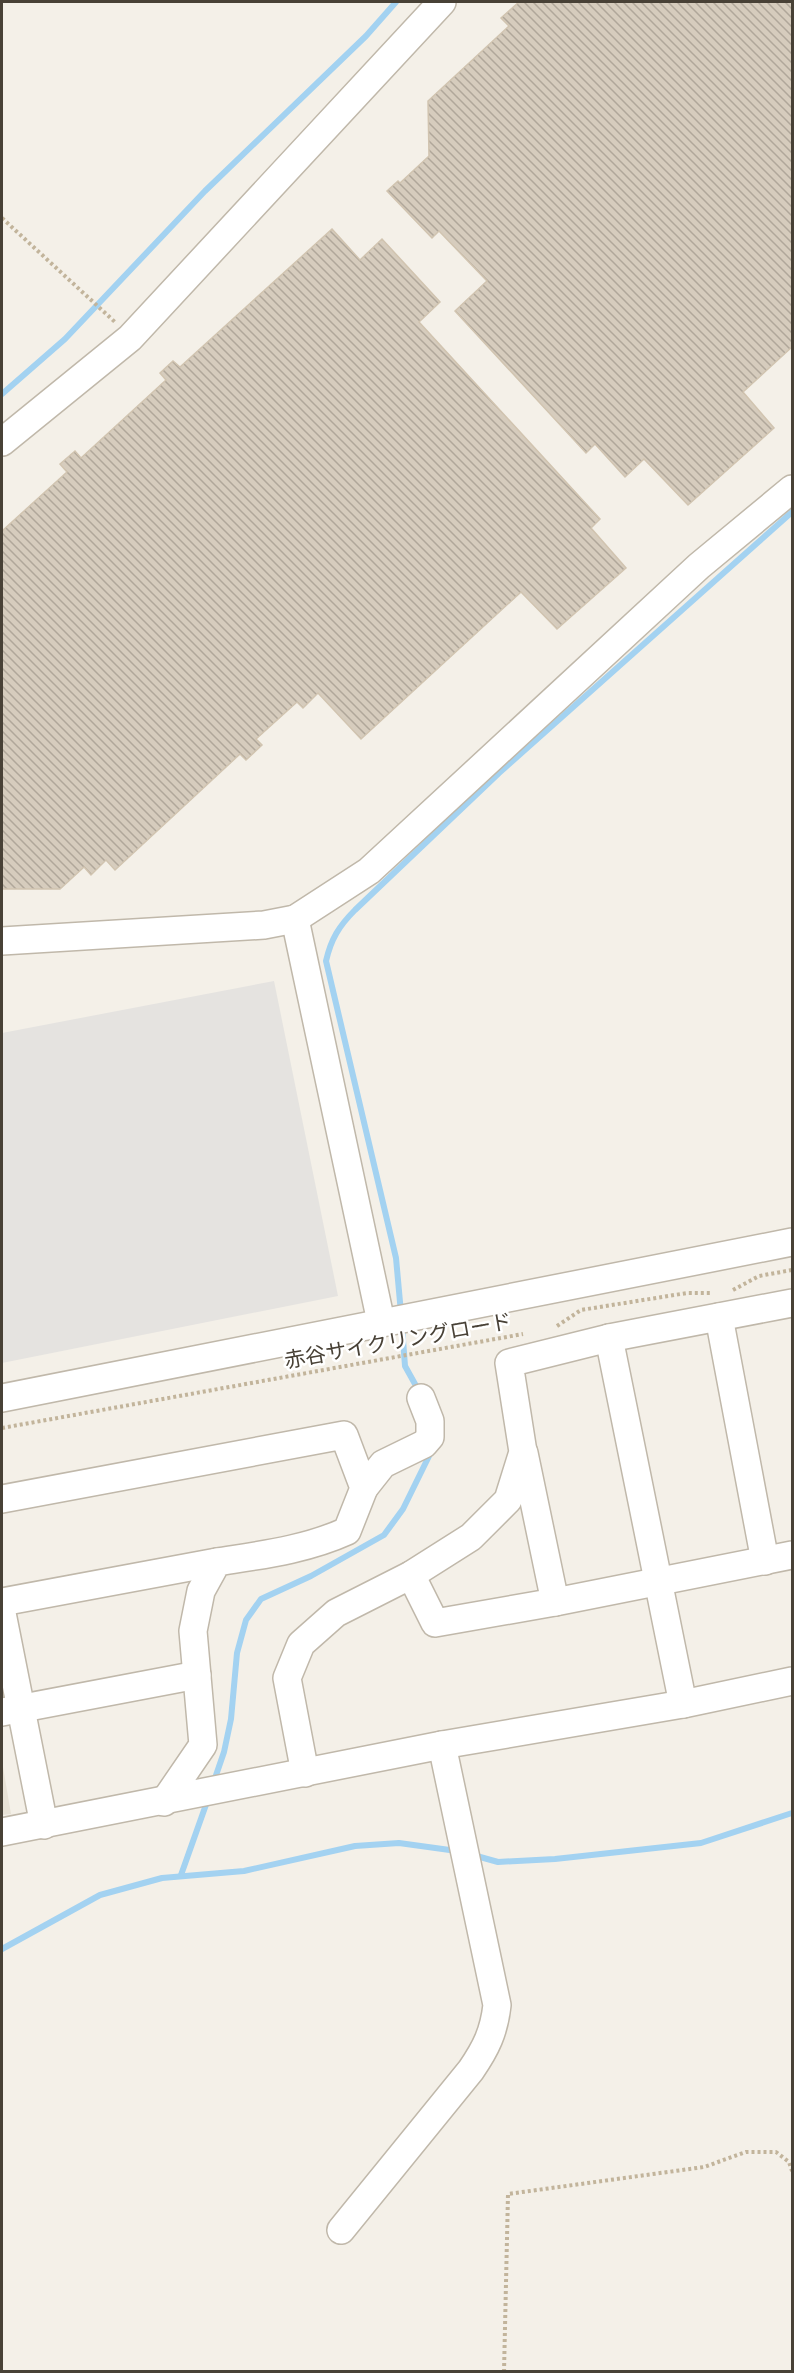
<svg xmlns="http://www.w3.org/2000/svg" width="794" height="2373" font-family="Jost,'Noto Sans JP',sans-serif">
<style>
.residential{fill:#e8e2d6}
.parking{fill:#e5e3e0}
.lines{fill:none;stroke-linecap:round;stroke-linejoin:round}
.stream{stroke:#a3d2f1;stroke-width:6}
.building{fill:url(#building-back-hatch);stroke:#d1c4b0;stroke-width:1.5}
.minor-casing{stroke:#c0b8aa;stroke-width:30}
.path{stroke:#c2b49b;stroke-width:4;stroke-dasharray:3 3;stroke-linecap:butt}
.minor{stroke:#fff;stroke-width:27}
.labels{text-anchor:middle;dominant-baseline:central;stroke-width:5;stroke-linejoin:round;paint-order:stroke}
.street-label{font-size:21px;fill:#484136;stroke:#fff}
</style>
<defs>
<pattern id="building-back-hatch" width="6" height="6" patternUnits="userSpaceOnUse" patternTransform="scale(1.5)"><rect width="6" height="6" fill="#d6ccbd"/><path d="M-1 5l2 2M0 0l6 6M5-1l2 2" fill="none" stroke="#b0a79a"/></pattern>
</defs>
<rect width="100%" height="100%" fill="#f4f0e8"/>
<!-- residential -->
<path class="residential" d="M2,1761L11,1814L2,1815Z"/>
<!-- parking -->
<path class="parking" d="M274,981L338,1296L2,1363V1033Z"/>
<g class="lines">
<!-- stream -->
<g class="stream">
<path d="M2,394L65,339L205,191L366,36L396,2"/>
<path d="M401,1313L396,1258L326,961C331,939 339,926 355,910L499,773L792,512"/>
<path d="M402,1326L405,1366L420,1393"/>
<path d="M213,1784L224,1752L231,1719L237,1653L246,1620L261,1599L311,1576L384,1535L403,1509L432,1450"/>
<path d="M473,1855L498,1862L555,1859L701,1843L792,1813"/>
<path d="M181,1875L208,1799"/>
<path d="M2,1949L100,1895L162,1878L244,1871L355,1846L399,1843L457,1851"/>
</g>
</g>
<!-- building -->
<g class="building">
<path d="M519,2H792V347L743,392L774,428L688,505L644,459L625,477L595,444L586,453L455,311L487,281L439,231L432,238L387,191L398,181L400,183L429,156L428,101L509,26L501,18Z"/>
<path d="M332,229L360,260L382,239L440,302L419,322L600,519L591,528L626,568L557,629L521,592L361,739L318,693L303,708L297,702L256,739L262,745L246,760L240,754L115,870L106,860L91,875L84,867L60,889H2V531L67,472L60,464L75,451L81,458L166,380L160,373L173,361L180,367Z"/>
</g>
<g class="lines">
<!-- minor casing -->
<g class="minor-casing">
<g id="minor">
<path d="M2,442L130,338L442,2"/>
<path d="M295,919L381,1322"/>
<path d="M2,941L264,925L295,919L369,871L699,566L792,489"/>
<path d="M719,1317L765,1561"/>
<path d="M609,1338L683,1704"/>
<path d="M2,1398L792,1242"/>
<path d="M524,1453L555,1602"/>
<path d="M364,1488L383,1464L424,1444L430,1437V1421L421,1398"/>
<path d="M2,1499L344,1435L364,1488L347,1531C305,1550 261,1555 217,1562L201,1591L193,1631L203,1745L164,1802"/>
<path d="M411,1575L435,1623L555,1602L792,1555"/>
<path d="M2,1602L217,1562"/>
<path d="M2,1613L44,1825"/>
<path d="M2,1712L197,1675"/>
<path d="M305,1773L287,1678L301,1644L336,1613L411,1575L471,1537L508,1500L523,1452L509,1363L609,1338L792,1303"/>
<path d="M2,1832L442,1745L683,1704L792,1681"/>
<path d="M341,2230L471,2070C486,2048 494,2032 497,2005L442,1745"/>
</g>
</g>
<!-- path -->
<g class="path">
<path d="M2,218L116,323"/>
<path d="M733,1290L759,1276L792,1270"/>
<path d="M557,1326L581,1310L687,1293H711"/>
<path d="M2,1428L523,1334"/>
<path d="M504,2372L508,2194L704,2167L746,2152H776L789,2162L792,2171"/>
</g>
<!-- minor -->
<use href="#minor" class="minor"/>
</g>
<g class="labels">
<!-- street labels -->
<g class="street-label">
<text transform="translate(398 1341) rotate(-10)">赤谷サイクリングロード</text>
</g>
</g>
<!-- border -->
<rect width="794" height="2373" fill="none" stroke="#484136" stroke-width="6"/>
</svg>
